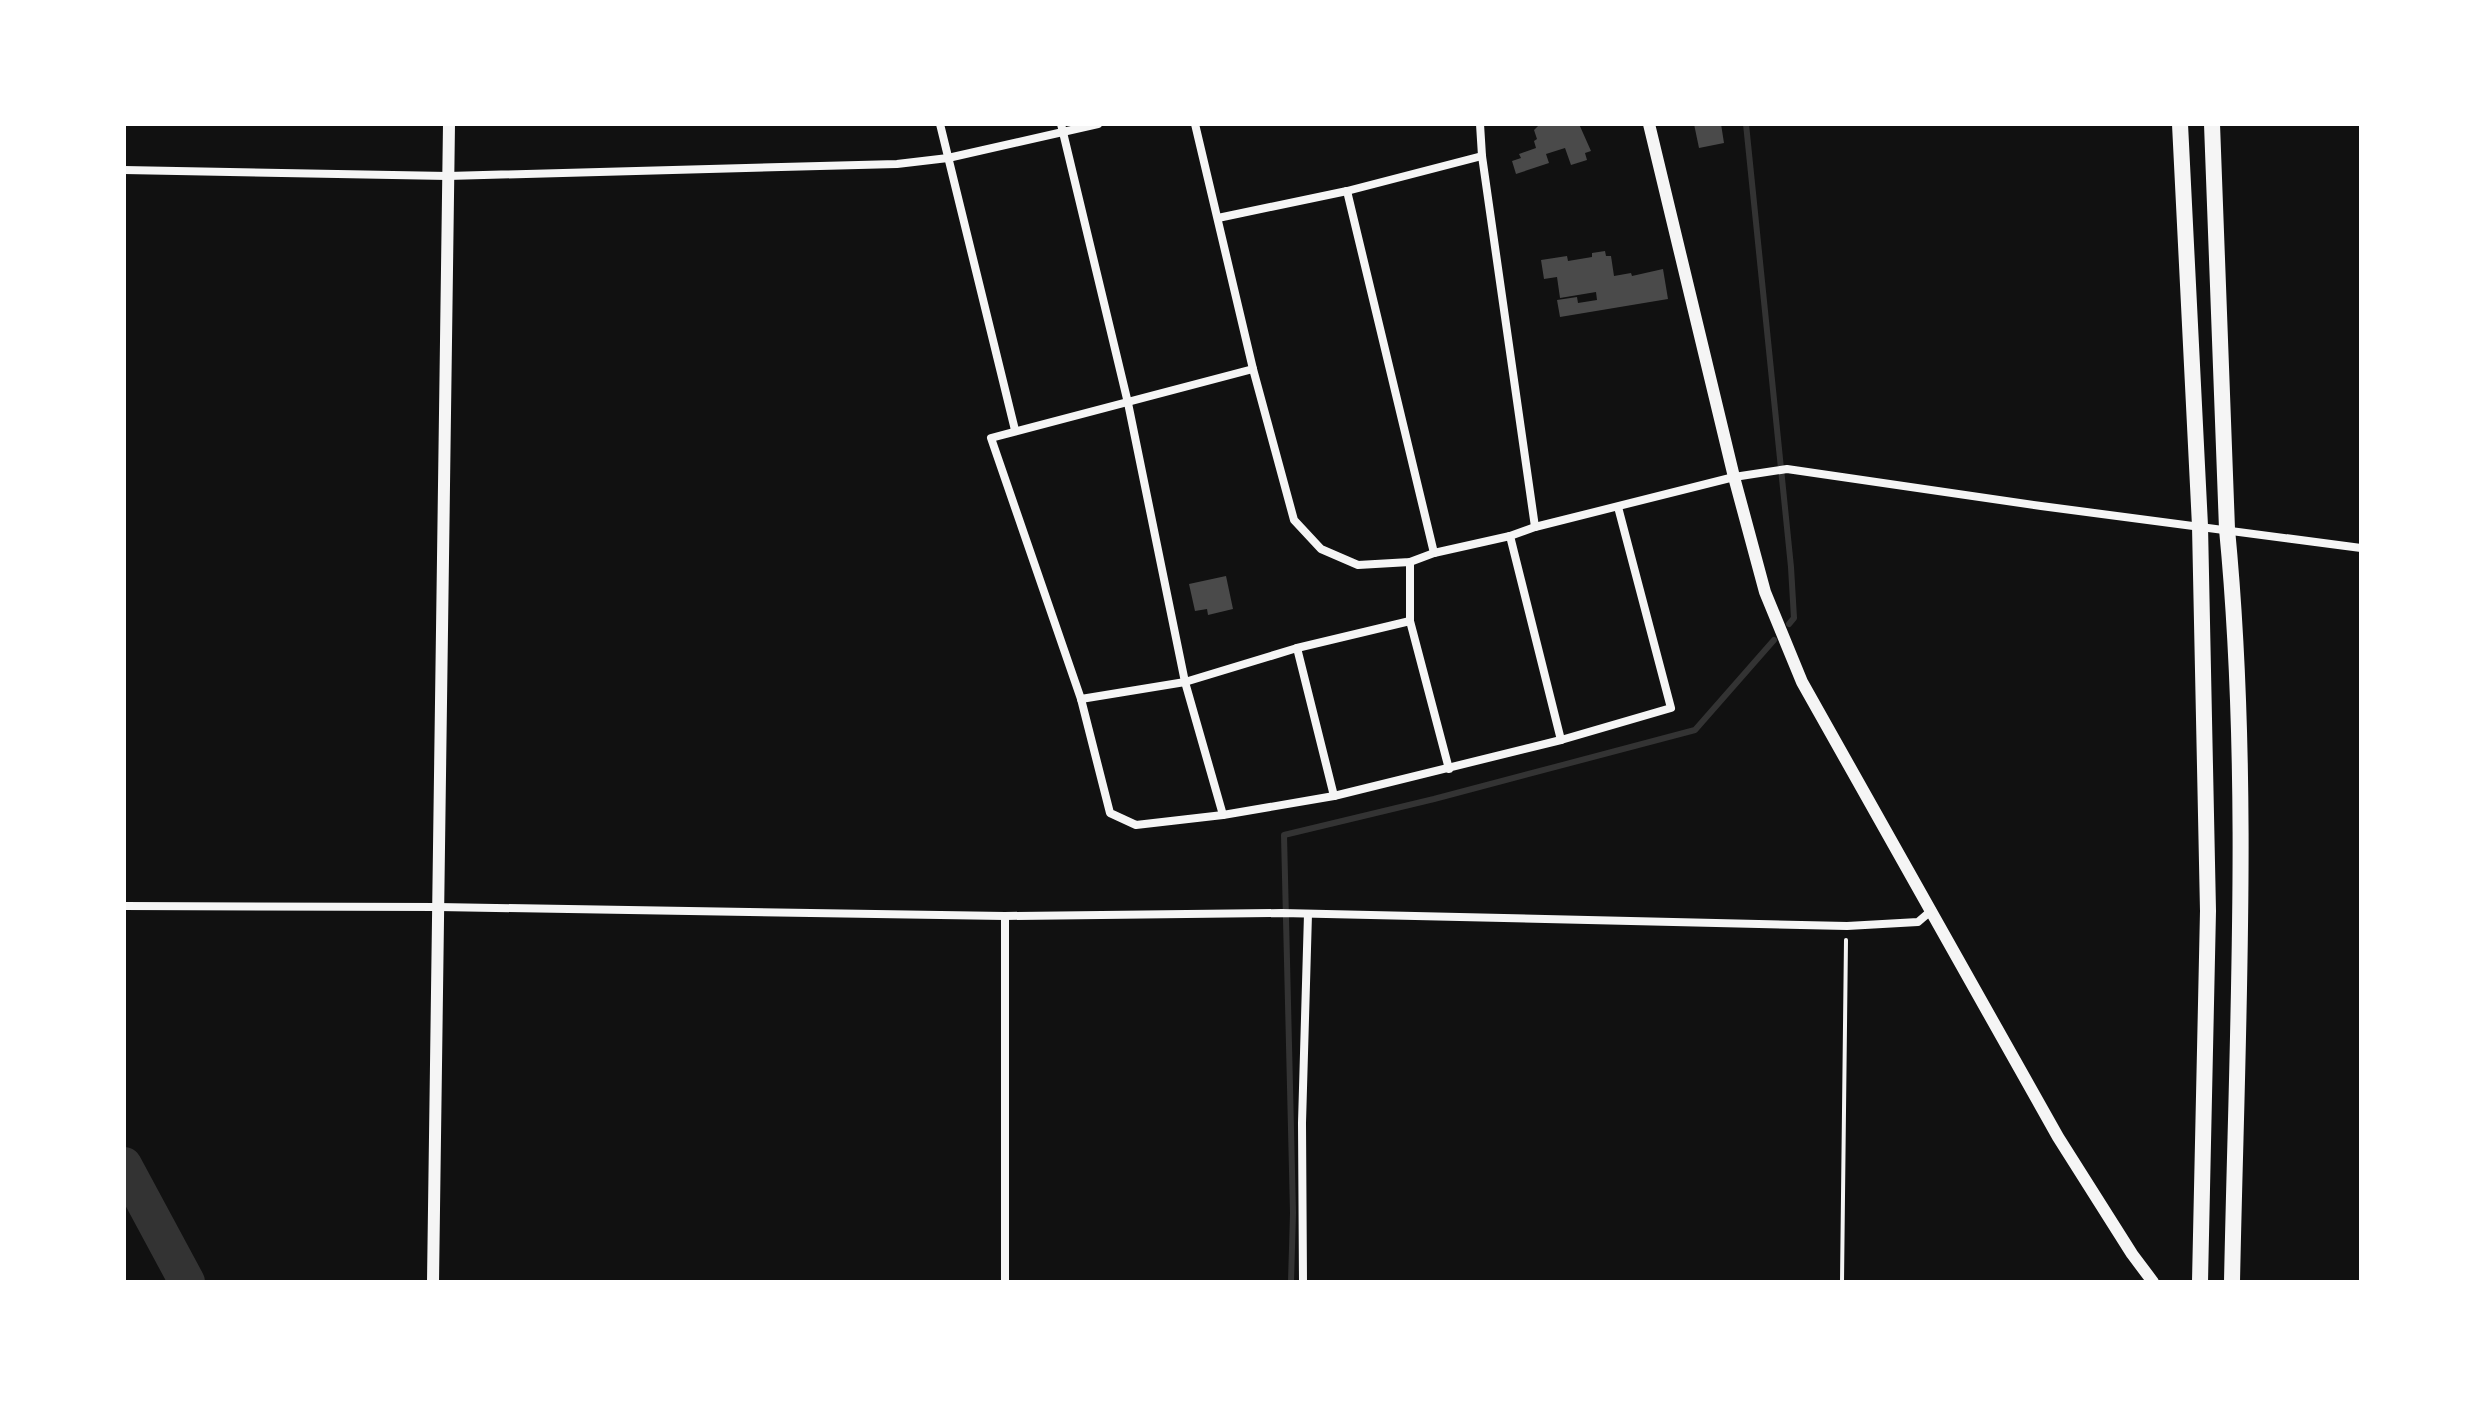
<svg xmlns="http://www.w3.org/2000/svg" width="2485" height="1406" font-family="'Nunito Sans',sans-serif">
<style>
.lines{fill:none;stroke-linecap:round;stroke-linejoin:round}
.stream{stroke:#333;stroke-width:6}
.river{stroke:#333;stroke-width:36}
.building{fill:#4a4a4a}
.path{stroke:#f5f5f5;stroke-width:4}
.minor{stroke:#f5f5f5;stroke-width:8}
.tertiary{stroke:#f5f5f5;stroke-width:12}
.trunk{stroke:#f5f5f5;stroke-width:16}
</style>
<rect width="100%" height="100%" fill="#111"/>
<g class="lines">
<!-- stream -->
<g class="stream">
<path d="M1746,124L1791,567L1794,618L1789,624"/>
<path d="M1291,1282L1293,1213L1284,835L1434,799L1695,730L1774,640"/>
</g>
<!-- river -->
<path class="river" d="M124,1165L187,1282"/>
</g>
<!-- building -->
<g class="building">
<path d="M1540,124H1579L1591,151L1585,153L1587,160L1571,165L1565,148L1546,154L1549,163L1516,174L1512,161L1521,158L1519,154L1536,148L1534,141L1537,139L1534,130Z"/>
<path d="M1694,124H1721L1724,143L1699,148Z"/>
<path d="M1605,251L1606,256H1611L1614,276L1631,273L1632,276L1663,269L1668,299L1560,317L1557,300L1577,297L1578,303L1597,300L1596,292L1560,298L1557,277L1544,279L1541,260L1567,256L1568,261L1592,257V253Z"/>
<path d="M1226,576L1233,609L1208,615L1207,609L1195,611L1189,584Z"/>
</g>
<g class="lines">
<!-- path -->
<path class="path" d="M1842,1282L1846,940"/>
<!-- minor -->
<g class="minor">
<path d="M940,124L1015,430"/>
<path d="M1061,124L1128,403L1185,682L1223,815"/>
<path d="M1195,124L1253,369L1294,520L1321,549L1358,565L1410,562L1434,553L1510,536L1535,527L1734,477L1787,469L2041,506L2361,548"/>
<path d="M1480,124L1482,156L1535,527"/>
<path d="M124,170L448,176L897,164L948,158L1098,124"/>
<path d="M1347,191L1434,553"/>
<path d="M1218,218L1347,191L1482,156"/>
<path d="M1253,369L991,438L1081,699L1110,813L1136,825L1223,815L1334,796L1561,740L1671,708L1618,507"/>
<path d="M1510,536L1561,740"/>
<path d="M1410,562V621L1449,769"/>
<path d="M1297,648L1334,796"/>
<path d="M1081,699L1185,682L1297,648L1410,621"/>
<path d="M124,906L438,907L1005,916L1282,913L1847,926L1918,922L1932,910"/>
<path d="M1005,916V1282"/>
<path d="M1303,1282L1302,1123L1308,914"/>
</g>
<!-- tertiary -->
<g class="tertiary">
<path d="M1649,124L1734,477L1765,592L1802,682L2058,1137L2132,1254L2153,1282"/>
<path d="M433,1282L449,124"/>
</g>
<!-- trunk -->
<g class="trunk">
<path d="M2180,124L2200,526L2208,911L2200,1282"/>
<path d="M2212,124L2227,529C2251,778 2237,1031 2232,1282"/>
</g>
</g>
<!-- border -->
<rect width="2485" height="1406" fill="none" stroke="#ffffff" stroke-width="252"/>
</svg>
